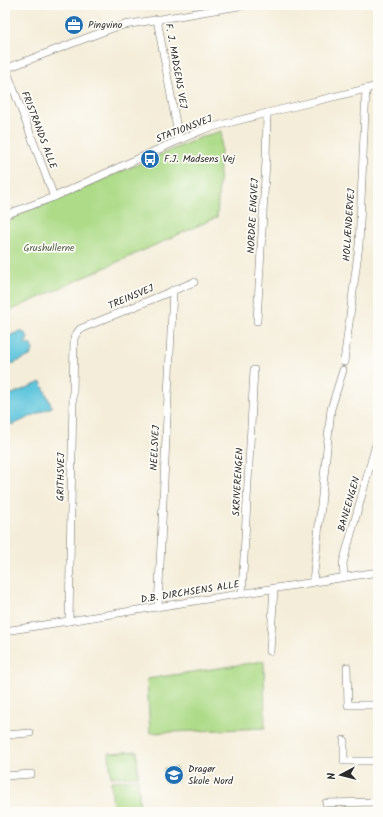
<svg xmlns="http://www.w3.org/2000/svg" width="383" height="817" font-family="Kalam,sans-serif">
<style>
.green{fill:#addb88;stroke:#6c835a}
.water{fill:#60c6dd;stroke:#467884}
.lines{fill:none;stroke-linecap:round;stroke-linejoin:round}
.street-casing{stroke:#716f68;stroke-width:8}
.street{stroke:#fff;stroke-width:7}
.labels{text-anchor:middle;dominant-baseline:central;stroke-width:3.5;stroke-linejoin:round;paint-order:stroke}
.poi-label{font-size:10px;fill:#2b2b2b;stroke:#fdfcf7;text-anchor:start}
.street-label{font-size:10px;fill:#2b2b2b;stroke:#fdfcf7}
.park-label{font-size:10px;fill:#526047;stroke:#fdfcf7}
</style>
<rect width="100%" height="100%" fill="#fdfcf7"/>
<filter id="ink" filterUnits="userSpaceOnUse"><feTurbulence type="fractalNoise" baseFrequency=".025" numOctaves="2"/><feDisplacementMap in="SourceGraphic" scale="8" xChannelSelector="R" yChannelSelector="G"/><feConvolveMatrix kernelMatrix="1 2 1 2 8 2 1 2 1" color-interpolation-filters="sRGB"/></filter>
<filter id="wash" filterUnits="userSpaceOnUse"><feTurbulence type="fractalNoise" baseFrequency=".012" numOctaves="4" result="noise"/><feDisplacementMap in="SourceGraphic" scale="16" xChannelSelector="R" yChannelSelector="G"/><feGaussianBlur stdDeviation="0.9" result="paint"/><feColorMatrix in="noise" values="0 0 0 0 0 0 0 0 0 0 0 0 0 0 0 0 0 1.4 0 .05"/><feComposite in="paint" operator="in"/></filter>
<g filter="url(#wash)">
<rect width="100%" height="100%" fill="#f4edd9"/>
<!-- green -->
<g class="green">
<path d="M222,131L217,217L5,313V219L46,204L204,136Z"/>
<path d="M264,661L265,728L150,733L147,679Z"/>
<path d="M137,751L138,776L111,777L109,753Z"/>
<path d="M164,768H176L177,781L164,782Z"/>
<path d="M138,779L140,812H113L111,781Z"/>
</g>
<!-- water -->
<g class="water">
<path d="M20,331L26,334L28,338L25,344L31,345L33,350L30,356L5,367V338Z"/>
<path d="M41,382L52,407L12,425L5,408V397Z"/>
</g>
</g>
<g filter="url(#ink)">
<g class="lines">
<!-- street casing -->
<g class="street-casing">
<g id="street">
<path d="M157,19L179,140"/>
<path d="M5,69L110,29L124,25L245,5"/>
<path d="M6,69L54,197"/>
<path d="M5,215L54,197L179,140L205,129L267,113L378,86"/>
<path d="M257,321L266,160L267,113"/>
<path d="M344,362L359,245L366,89"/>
<path d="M344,577L343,563L378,437"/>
<path d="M313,582L331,409L343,370"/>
<path d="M242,594L254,370"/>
<path d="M158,607L173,290"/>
<path d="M69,621L74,338L77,333L80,329L194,282"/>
<path d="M5,631L378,572"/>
<path d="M270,651L274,588"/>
<path d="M347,667L348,705H378"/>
<path d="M5,735L30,733"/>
<path d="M344,740V761H378"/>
<path d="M5,776L31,774"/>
<path d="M326,803L378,802"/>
</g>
</g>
<!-- street -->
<use href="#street" class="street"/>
</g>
</g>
<!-- icons -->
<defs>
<g id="office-disc" transform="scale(1)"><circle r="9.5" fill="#1f6fb2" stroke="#fdfcf7"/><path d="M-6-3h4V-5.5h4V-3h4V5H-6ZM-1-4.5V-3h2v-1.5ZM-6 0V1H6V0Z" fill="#fff"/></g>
<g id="bus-disc" transform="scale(1)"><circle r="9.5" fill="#1f6fb2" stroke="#fdfcf7"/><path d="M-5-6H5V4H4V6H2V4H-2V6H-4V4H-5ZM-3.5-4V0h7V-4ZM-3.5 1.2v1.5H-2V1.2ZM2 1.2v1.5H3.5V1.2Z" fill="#fff"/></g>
<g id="school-disc" transform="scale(1)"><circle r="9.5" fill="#1f6fb2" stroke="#fdfcf7"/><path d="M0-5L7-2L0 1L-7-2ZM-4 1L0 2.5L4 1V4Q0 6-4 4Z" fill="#fff"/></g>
</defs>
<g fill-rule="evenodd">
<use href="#office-disc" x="74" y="25"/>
<use href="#bus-disc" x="150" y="159"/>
<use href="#school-disc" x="174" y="775"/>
</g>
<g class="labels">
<!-- poi labels -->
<g class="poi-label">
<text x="88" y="25">Pingvino</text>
<text x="164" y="159">F.J. Madsens Vej</text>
<text x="188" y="769">Dragør<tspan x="188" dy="12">Skole Nord</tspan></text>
</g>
<!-- street labels -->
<g class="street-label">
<text transform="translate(176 66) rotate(80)">F. J. MADSENS VEJ</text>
<text transform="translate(184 129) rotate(-21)">STATIONSVEJ</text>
<text transform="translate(39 130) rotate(69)">FRISTRANDS ALLE</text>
<text transform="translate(253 216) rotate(-87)">NORDRE ENGVEJ</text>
<text transform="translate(349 225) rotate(-86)">HOLLÆNDERVEJ</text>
<text transform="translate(131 297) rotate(-23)">TREINSVEJ</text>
<text transform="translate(155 448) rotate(-87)">NEELSVEJ</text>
<text transform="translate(61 477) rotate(-89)">GRITHSVEJ</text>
<text transform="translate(238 482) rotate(-87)">SKRIVERENGEN</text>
<text transform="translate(349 504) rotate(-74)">BANEENGEN</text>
<text transform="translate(190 592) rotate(-9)">D.B. DIRCHSENS ALLE</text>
</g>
<!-- park labels -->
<g class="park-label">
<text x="49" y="248">Grushullerne</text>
</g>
</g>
<!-- margin -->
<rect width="383" height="817" fill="none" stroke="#fdfcf7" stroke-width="20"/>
<!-- north arrow -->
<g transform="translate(341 775) rotate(263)" stroke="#fdfcf7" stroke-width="3" paint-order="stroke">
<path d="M0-3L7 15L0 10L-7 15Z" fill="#2b2b2b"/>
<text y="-6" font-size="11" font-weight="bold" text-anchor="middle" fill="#2b2b2b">N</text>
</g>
</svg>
